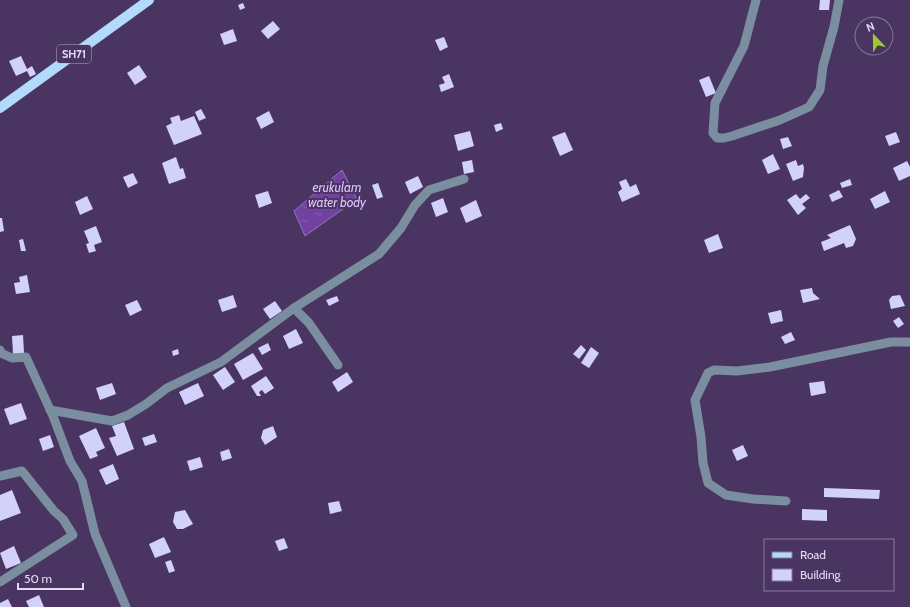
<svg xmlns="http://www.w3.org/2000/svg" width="910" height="607" font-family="Cabin,sans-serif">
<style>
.water{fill:url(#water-ripples);stroke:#9570ba}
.building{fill:#d1d1fc}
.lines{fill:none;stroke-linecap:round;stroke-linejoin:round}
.minor{stroke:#7a8e9f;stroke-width:9}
.major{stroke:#b1dafd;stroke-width:10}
.labels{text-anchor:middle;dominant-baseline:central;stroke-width:4;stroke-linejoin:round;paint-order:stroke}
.shield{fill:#4a3562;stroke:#b7a8c9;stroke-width:1}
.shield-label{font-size:11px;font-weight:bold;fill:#e6daf5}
.water-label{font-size:13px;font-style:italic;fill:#dbc5f7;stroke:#4a3562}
</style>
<defs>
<pattern id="water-ripples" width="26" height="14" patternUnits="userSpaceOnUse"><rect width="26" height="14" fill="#7242a1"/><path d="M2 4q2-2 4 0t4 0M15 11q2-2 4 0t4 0" fill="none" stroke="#865daf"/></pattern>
</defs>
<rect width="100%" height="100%" fill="#4a3562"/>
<!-- water -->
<path class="water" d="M342,170L357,199L305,236L294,211Z"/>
<!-- building -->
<g class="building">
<path d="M820,0H830L829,10H819Z"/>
<path d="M243,3L245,8L240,10L238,5Z"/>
<path d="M273,21L280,29L268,39L261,31Z"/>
<path d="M233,29L237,41L224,45L220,34Z"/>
<path d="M444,37L448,47L440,51L435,40Z"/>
<path d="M21,56L27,69L32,66L36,74L30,77L27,71L16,76L9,61Z"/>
<path d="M139,65L147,77L135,85L127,73Z"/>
<path d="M449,74L454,87L441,92L439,85L445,83L442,77Z"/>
<path d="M709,76L716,93L706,97L699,80Z"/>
<path d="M201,109L206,118L199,121L195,112Z"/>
<path d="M269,111L274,122L261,129L256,118Z"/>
<path d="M179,115L181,121L194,116L202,134L174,145L166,126L172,123L170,118Z"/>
<path d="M501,123L503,129L496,132L494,125Z"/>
<path d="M470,131L474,146L458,151L454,135Z"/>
<path d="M565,132L573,150L560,156L552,137Z"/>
<path d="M896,132L900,142L889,146L885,136Z"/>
<path d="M788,137L792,146L783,149L780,139Z"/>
<path d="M773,154L780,169L768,174L762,160Z"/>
<path d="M176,157L180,169L183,168L186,178L169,184L162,163Z"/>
<path d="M472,160L474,172L464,174L462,162Z"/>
<path d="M796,160L798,166L803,164L804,168L803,177L793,181L786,164Z"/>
<path d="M907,161L910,167V176L899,181L893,168Z"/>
<path d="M133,173L138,183L128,188L123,177Z"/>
<path d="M418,176L423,187L410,194L405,182Z"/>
<path d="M626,179L630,187L636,184L640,194L622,202L618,192L622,189L619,182Z"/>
<path d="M850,179L852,185L842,188L840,183Z"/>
<path d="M378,183L383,197L377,199L372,185Z"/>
<path d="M839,190L843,197L832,202L829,195Z"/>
<path d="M268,191L272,203L259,208L255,195Z"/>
<path d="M885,191L890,202L875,209L870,199Z"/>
<path d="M796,194L800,199L806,194L810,198L802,204L806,208L798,215L787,200Z"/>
<path d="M87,196L93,209L80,215L75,202Z"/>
<path d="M443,198L448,212L436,217L431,203Z"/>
<path d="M476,200L482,216L466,223L460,208Z"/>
<path d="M0,218H2L4,231L0,232Z"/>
<path d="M850,225L856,239L853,246L846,248L844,243L824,251L821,242L831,238L827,235Z"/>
<path d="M96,226L102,242L94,245L96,251L89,253L86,244L89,243L84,231Z"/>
<path d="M718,234L723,248L709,253L704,240Z"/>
<path d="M23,239L26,251H21L19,240Z"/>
<path d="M27,275L30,292L16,294L14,283L20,282L19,277Z"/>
<path d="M812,288L813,293L820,299L803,303L800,290Z"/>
<path d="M233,295L237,307L222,312L218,300Z"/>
<path d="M900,295L905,306L891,309L889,300L892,296Z"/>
<path d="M337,296L339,301L329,306L326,300Z"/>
<path d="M137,300L142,310L130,316L125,305Z"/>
<path d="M275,301L282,311L270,319L263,309Z"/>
<path d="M781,310L783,321L771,324L768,313Z"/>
<path d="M899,317L904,324L898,328L893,321Z"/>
<path d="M296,329L303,343L289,349L283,336Z"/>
<path d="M791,332L795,340L785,344L781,337Z"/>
<path d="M23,335L24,353L13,354L12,336Z"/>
<path d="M268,343L271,350L262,355L258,348Z"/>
<path d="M581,345L586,350L579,359L573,354Z"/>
<path d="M591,347L599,353L589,368L581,363Z"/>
<path d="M178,349L179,354L173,356L172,351Z"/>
<path d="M253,353L263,369L243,380L234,364Z"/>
<path d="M225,367L235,382L223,390L213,375Z"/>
<path d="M347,372L353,382L338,392L332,382Z"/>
<path d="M266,376L274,388L265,394L262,390L259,392L261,396H257L251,386Z"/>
<path d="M824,381L826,393L811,396L809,383Z"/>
<path d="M112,383L116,394L100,400L96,388Z"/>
<path d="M198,383L204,396L185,405L179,392Z"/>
<path d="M21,403L27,419L10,425L4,409Z"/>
<path d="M124,422L134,449L117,456L109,438L116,436L112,426Z"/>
<path d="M273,426L277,437L265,445L261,438L263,430Z"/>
<path d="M96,428L105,448L96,452L98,456L90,459L79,436Z"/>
<path d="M154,434L157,442L145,446L142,438Z"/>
<path d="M50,435L54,447L43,451L39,439Z"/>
<path d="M743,445L748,456L737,461L732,450Z"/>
<path d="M229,449L232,458L222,461L220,452Z"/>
<path d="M200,457L203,467L190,471L187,461Z"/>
<path d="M113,464L119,479L106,485L99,470Z"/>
<path d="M824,488L880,490L879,499L824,497Z"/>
<path d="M12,490L21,513L0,521V495Z"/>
<path d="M339,501L342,511L330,514L328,503Z"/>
<path d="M802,509L827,510V521L802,520Z"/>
<path d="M185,510L193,524L183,529H177L173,522L175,512Z"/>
<path d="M164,537L171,552L155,558L149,544Z"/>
<path d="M284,538L288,548L279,551L275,541Z"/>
<path d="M14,546L21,563L6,569L0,553Z"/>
<path d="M171,560L175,571L169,573L165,562Z"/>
<path d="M39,595L44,607H29L26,601Z"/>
<path d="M8,599L12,607H0V603Z"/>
</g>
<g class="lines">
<!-- minor -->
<g class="minor">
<path d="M756,0L744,46L715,103L713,133L717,138H724L732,136L780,120L809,107L820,90L823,66L834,27L839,0"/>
<path d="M294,308L379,254L401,228L415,205L429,190L464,179"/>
<path d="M0,350L1,353L12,358L26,357L53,416L70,461L82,481L95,534L126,607"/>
<path d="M50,410L112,421L128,415L146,404L167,388L221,362L294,308L309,323L338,365"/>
<path d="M0,476L22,471L54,511L63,519L73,535L0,582"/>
<path d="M786,501L753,499L726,495L708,483L703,463L701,437L695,400L708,373L714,370L737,371L770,367L891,342H910"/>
</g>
<!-- major -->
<path class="major" d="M0,108L149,0"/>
</g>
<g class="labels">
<!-- shield labels -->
<rect class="shield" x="57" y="45" width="34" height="18" rx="3"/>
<g class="shield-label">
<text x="74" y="54">SH71</text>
</g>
<!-- water labels -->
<g class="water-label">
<text x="337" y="187">erukulam<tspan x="337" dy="15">water body</tspan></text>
</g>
</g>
<!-- legend -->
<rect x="764" y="539" width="130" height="52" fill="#4a3562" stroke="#88779d"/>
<rect x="772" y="552" width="20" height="6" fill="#b1dafd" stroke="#88779d"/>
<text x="800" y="559" font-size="12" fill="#e6daf5">Road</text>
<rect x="772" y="569" width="20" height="12" fill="#d1d1fc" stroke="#88779d"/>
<text x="800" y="579" font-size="12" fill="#e6daf5">Building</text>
<!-- north arrow -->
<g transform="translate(874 36) rotate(338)"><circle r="19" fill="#4a3562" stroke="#88779d"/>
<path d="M0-3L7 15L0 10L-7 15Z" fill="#9eca2f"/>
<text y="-6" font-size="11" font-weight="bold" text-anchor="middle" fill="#e6daf5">N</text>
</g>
<!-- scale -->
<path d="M18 583v6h65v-6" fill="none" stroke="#e6daf5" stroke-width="2"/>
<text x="24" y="583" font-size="12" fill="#e6daf5" stroke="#4a3562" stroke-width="3" paint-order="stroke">50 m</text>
</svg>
